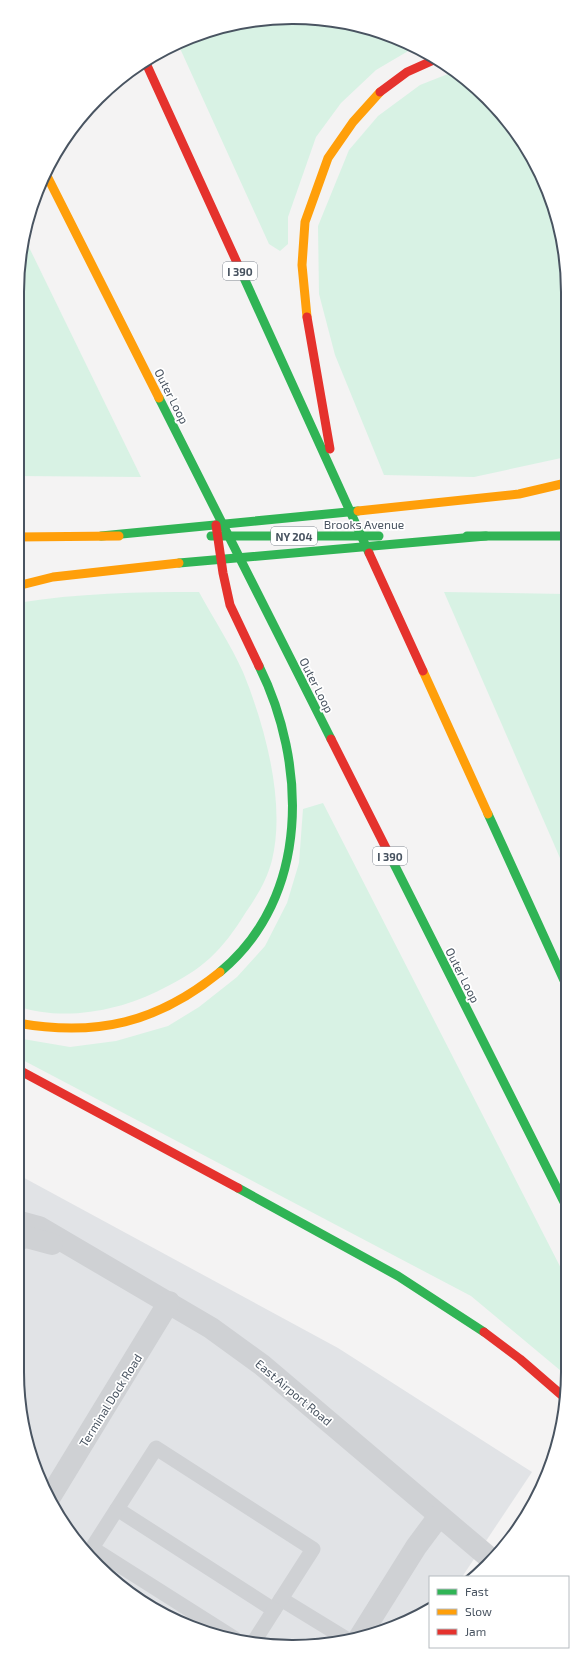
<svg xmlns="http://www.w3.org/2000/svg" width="585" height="1664" font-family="'Exo 2',sans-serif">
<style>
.airport{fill:#e1e3e6}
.grass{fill:#d8f2e4}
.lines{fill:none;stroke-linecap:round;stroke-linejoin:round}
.lane{stroke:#cfd1d4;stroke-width:15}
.street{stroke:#cfd1d4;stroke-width:22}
.fast{stroke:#30b455;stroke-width:9}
.slow{stroke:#ff9f0a;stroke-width:9}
.jam{stroke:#e5322d;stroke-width:9}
.labels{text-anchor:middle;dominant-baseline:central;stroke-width:3.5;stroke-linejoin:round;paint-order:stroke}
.shield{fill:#fff;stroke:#808790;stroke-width:1}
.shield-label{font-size:11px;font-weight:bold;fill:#495461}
.street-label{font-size:12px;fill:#495461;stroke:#fff}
.rim{fill:none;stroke:#495461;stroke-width:2}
</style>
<rect width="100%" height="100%" fill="#f4f3f3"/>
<!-- airport -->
<path class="airport" d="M17,1174L338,1348L532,1472L462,1577H430V1608L364,1638L311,1646L257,1645L170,1618L125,1590L86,1553L38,1477L22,1425L17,1371Z"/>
<!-- grass -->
<g class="grass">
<path d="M310,18L364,26L415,47L376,70L341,103L316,137L288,217V244L280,251L269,244L178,44L204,32L256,19Z"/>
<path d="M453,72L499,111L540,171L566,256V457L474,477L384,475L335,355L319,294L318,226L349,150L378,116L420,85Z"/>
<path d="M24,237L141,477L17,476V293Z"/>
<path d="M199,592C213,618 231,645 243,672C265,726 286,803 272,860C267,880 257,896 246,912C222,951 203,969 162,989C120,1011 63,1022 17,1006V603C78,593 138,592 199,592Z"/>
<path d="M444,592L566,594L567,874Z"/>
<path d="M323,803L568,1282L567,1376L471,1296L17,1057V1038L70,1047L116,1041L168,1026L199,1007L237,977L265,946L287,903L299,863L303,809Z"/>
</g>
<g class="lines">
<!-- lane -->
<g class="lane">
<path d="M117,1509L274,1610L281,1599L348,1640"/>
<path d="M234,1638L92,1548L156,1448L313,1549L281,1599"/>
<path d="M253,1643L274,1610"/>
</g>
<!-- street -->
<g class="street">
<path d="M17,1221L39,1227L211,1328L262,1365L492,1560"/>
<path d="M17,1240L26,1237L52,1244"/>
<path d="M50,1497L169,1302"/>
<path d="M359,1638L416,1547L439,1516"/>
</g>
<!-- fast -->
<g class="fast">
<path d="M239,267L369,553"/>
<path d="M159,398L331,739"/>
<path d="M101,536L358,511"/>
<path d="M211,536H379"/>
<path d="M467,536H566"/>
<path d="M179,563L486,536"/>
<path d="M488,814L567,987"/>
<path d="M392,860L568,1210"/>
<path d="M220,972C311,897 307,763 259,666"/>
<path d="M238,1188L398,1276L484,1332"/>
</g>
<!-- slow -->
<g class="slow">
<path d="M45,172L159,398"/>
<path d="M307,317L302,265L305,222L328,158L353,122L380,92"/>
<path d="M358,511L519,494L566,483"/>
<path d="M17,537L119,536"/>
<path d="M17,586L53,577L179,563"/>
<path d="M423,671L488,814"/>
<path d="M17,1023C97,1037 157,1023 220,972"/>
</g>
<!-- jam -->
<g class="jam">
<path d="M145,61L239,267"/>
<path d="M380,92L407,72L436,59"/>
<path d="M307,317L330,449"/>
<path d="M216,525L223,573L230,605L259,666"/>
<path d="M369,553L423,671"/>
<path d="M331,739L392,860"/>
<path d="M17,1069L238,1188"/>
<path d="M484,1332L520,1359L565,1398"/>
</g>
</g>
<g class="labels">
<!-- shield labels -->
<g class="shield">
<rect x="223" y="262" width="34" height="18" rx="3"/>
<rect x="271" y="527" width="46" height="18" rx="3"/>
<rect x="373" y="847" width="34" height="18" rx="3"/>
</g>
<g class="shield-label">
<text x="240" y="271">I 390</text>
<text x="294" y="536">NY 204</text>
<text x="390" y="856">I 390</text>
</g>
<!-- street labels -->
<g class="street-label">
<text transform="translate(172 396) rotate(63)">Outer Loop</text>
<text x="364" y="524">Brooks Avenue</text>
<text transform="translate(317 685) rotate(63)">Outer Loop</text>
<text transform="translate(463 975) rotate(63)">Outer Loop</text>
<text transform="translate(294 1392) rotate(40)">East Airport Road</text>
<text transform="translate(110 1400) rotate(-58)">Terminal Dock Road</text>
</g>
</g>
<!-- crop -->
<path d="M0 0H585V1664H0ZM292 24H293A268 268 0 0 1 561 292V1372A268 268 0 0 1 293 1640H292A268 268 0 0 1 24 1372V292A268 268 0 0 1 292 24Z" fill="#fff" fill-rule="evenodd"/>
<path class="rim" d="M292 24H293A268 268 0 0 1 561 292V1372A268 268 0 0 1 293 1640H292A268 268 0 0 1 24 1372V292A268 268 0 0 1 292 24Z"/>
<!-- legend -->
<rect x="429" y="1576" width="140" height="72" fill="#ffffff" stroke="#b6bbc0"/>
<rect x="437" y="1589" width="20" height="6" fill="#30b455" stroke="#b6bbc0"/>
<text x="465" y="1596" font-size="12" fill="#495461">Fast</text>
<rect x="437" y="1609" width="20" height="6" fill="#ff9f0a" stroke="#b6bbc0"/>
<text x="465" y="1616" font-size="12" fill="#495461">Slow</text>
<rect x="437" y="1629" width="20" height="6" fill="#e5322d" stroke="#b6bbc0"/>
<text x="465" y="1636" font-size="12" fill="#495461">Jam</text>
</svg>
